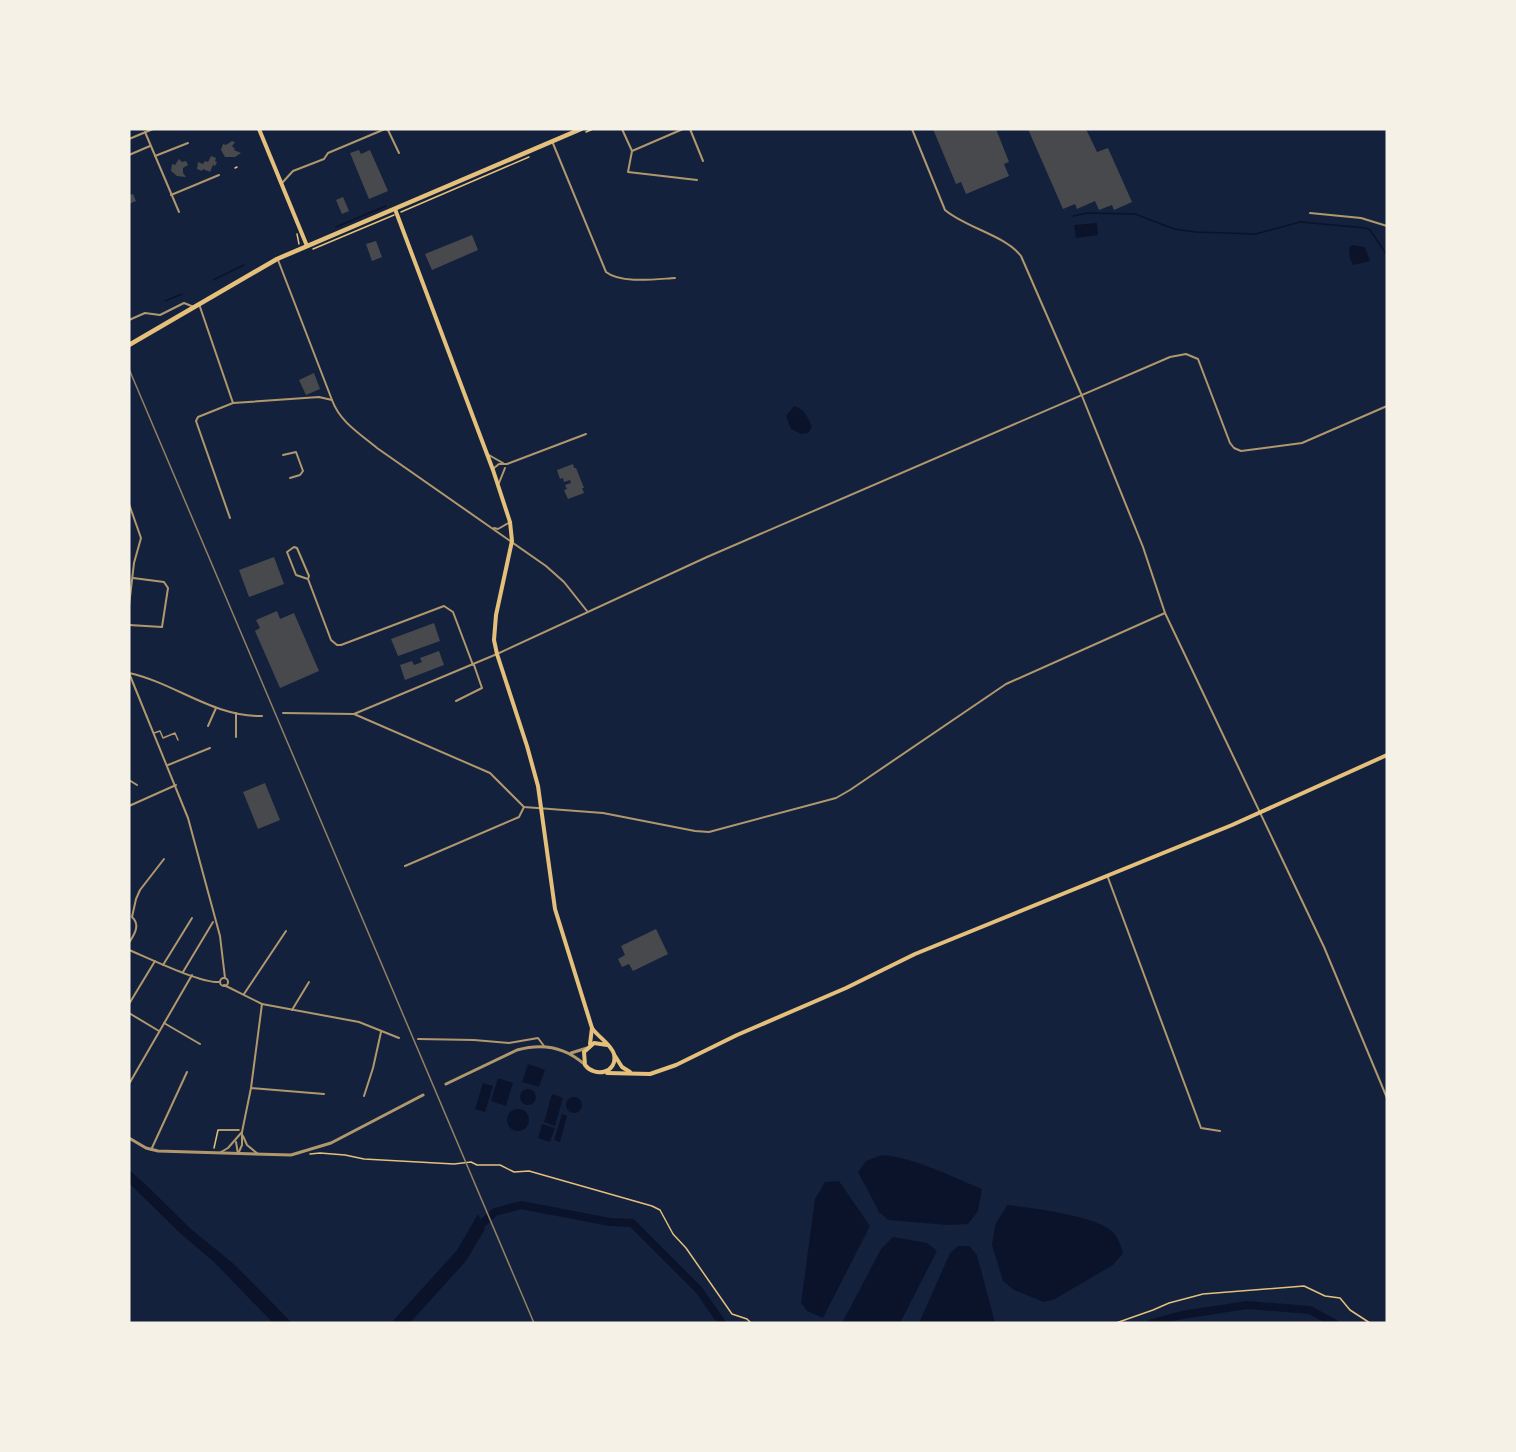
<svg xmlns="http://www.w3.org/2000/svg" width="1516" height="1452" font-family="Helvetica,sans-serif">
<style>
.water{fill:#0b132b}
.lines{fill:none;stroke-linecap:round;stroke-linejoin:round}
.stream{stroke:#0b132b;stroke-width:1.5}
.river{stroke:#0b132b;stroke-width:8}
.building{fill:#48494c}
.path{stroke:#e5c07b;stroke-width:1.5}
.service{stroke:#b1986c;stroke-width:1.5}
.minor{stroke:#b1986c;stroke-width:2}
.tertiary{stroke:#b1986c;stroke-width:3}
.secondary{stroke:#e5c07b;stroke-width:4}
.primary{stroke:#e5c07b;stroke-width:4.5}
.rail{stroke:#918062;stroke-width:1.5}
</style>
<rect width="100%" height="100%" fill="#14213d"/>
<!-- water -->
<g class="water">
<path d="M1097,223L1098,235L1076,238L1074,225Z"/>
<path d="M1352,245L1365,247L1370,261L1353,265L1350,259L1349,248Z"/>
<path d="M794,406C805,409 808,418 812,427L808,433L801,434L791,429L786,416Z"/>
<path d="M528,1064L545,1070L539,1087L522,1082Z"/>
<path d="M498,1078L513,1083L506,1106L491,1101Z"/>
<path d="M483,1083L493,1086L485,1112L475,1109Z"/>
<circle cx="528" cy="1097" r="8"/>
<path d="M552,1094L563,1098L555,1126L544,1122Z"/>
<circle cx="574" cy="1105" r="8"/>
<circle cx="518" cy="1120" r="11"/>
<path d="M562,1114L567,1116L560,1142L554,1140Z"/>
<path d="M542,1124L555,1128L550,1142L538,1138Z"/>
<path d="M882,1155C916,1158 950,1176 982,1189L978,1211L968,1224L947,1225L888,1220L879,1212L858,1172L866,1161Z"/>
<path d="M129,1170L143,1182L191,1229L235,1265L292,1323H273L215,1263L180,1233L129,1183Z"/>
<path d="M839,1181L870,1226L823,1318L807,1311L801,1303L815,1199L825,1182Z"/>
<path d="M1007,1205C1029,1207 1093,1216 1109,1229C1118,1235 1120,1244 1123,1253L1113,1265L1055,1299L1044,1302L1014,1290L1003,1281L992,1245L995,1225Z"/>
<path d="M478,1214L485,1229L466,1261L410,1323H391L457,1250Z"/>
<path d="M893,1237L927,1243L937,1251L900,1323H842L881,1249Z"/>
<path d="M958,1246H969L977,1255L995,1323H919L950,1253Z"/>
</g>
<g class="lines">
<!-- stream -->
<g class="stream">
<path d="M1073,216L1087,213L1135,214L1174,229L1195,232L1256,234L1300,222L1366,228L1370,230L1387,255"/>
<path d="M336,227L386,206"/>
<path d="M213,280L244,265"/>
<path d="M165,301L182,294"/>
</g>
<!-- river -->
<g class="river">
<path d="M476,1229L495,1212L521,1205L610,1222L632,1223L699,1290L722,1323"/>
<path d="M1152,1323L1182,1315L1247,1305L1310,1310L1334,1323"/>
</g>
</g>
<!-- building -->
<g class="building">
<path d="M933,129H996L1009,162L1004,164L1009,176L966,194L961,182L956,184Z"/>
<path d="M1028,129H1086L1097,152L1108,148L1132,202L1114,210L1112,205L1099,210L1095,201L1077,209L1075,204L1063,209Z"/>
<path d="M232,141L235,142L232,146L235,149L234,150L241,153L235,157H225L221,150L223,144L226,145Z"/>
<path d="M359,150L361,154L370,150L388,191L369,199L350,153Z"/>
<path d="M211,156L216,158L215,161L217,162L215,166L213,165L210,172L203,169L202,171L197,169L198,162L203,164L205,161L208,162Z"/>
<path d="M179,159L182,162L186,161L188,165L183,168V173L186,177L177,176L171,171L172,164L175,165Z"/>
<path d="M133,194L136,201L129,204V195Z"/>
<path d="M343,197L349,211L342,214L336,200Z"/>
<path d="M472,235L478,250L432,270L425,254Z"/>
<path d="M376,241L382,257L372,261L366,244Z"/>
<path d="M314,373L320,389L306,395L299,380Z"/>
<path d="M573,464L574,468H576L584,488H582L584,493L568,499L564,490L567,489L565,485L571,483L570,480L564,482L563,478L560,479L557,470Z"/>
<path d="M274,557L284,584L249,597L239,570Z"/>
<path d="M277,611L280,619L294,613L319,671L280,688L255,631L260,628L256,620Z"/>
<path d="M434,623L440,641L398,656L391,639Z"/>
<path d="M439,651L444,665L405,680L400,665L412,661L414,665L422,662L420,658Z"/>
<path d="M265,783L280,820L258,829L243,792Z"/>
<path d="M656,929L668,954L633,971L629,964L622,967L618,959L625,955L621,946Z"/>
</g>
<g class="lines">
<!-- path -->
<g class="path">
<path d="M586,132L593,129"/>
<path d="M235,168L237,167"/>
<path d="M401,212L529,157"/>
<path d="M297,234L299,244"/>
<path d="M313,249L394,215"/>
<path d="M214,1148L218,1130H239"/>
<path d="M310,1154L320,1153L345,1155L364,1159L454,1164L471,1162L477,1165H500L514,1172L529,1171L652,1206L660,1210L673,1234L686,1248L732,1314L747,1319L751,1323"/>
<path d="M1116,1323L1153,1310L1169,1303L1203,1294L1304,1286L1325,1296L1340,1298L1350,1310L1370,1323"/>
</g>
<!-- service -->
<path class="service" d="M154,733L160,731L163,738L175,733L178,740"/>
<!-- minor -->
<g class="minor">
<path d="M622,129L632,151L628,172L697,180"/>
<path d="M690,129L703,161"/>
<path d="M912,129L945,210C966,228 1005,235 1021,256L1082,396L1143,547L1165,613L1324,947L1387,1098"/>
<path d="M145,132L179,212"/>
<path d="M129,139L153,129"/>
<path d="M552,141L606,272C621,284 657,279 675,278"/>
<path d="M632,151L683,129"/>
<path d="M129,155L150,146"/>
<path d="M155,156L188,143"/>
<path d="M282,183L293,171L324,159L328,153L385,129L388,130L399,153"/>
<path d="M171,195L219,175"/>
<path d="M1310,213L1361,218L1387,226"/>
<path d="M278,260L332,400"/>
<path d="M199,304L233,403L319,397L332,400C340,422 359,433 377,448L546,566L564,582L587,611"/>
<path d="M129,320L145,313L160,315L184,303L194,307"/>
<path d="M487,454L503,463"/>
<path d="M283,455L296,452L303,471L300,475L290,478"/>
<path d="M494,468L499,464H507L586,434"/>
<path d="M499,483L505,468"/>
<path d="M129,504L141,538L134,563L129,606"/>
<path d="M230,518L196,421L198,417L233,403"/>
<path d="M494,528L498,529L510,522"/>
<path d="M308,579L296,575L287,552L294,547L297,548L309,576L308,579L331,640L337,645H341L444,606L453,612L473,665"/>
<path d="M129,625L162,627L168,588L164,582L133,578"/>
<path d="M129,673L188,818L220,936L225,978"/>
<path d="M129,673C175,683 213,717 262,716"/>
<path d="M456,701L482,688L474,665"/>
<path d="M283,713L354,714L497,654L707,557L1170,357L1186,354L1198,359L1230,443L1234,448L1241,451L1302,443L1387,406"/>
<path d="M354,714L490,773L524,807L603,813L695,831L709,832L836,798L850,790L1006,684L1165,613"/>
<path d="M208,726L216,708"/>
<path d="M236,737V713"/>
<path d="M168,765L210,748"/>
<path d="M129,780L137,785"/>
<path d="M129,806L176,785"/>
<path d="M405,866L519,817L524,807"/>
<path d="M1107,875L1201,1128L1220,1131"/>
<path d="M129,943C134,935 141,925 132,917L136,899L140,890L164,859"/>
<path d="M129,950C148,958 202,984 220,982"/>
<path d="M163,965L192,918"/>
<path d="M183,972L213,922"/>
<circle cx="224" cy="982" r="4"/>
<path d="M224,985L262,1004L359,1022L399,1038"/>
<path d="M244,994L286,931"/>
<path d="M129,1004L155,961"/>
<path d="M292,1010L309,982"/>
<path d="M129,1013L159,1031"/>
<path d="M164,1023L200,1044"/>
<path d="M418,1039L474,1040L509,1043L538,1038L544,1046"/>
<path d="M129,1084L192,975"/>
<path d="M251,1088L324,1094"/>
<path d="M364,1096L373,1068L381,1032"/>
<path d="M243,1136L247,1145L258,1154"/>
<path d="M236,1142L238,1154"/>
<path d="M151,1150L187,1072"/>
<path d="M221,1152L228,1148L242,1132L251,1088L262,1004"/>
<path d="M238,1154L242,1145V1132"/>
</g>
<!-- tertiary -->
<g class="tertiary">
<path d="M571,1053L587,1048"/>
<path d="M446,1084L517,1050C542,1043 565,1047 584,1064"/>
<path d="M129,1138L146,1148L158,1151L291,1155L331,1143L423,1095"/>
</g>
<!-- secondary -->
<g class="secondary">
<path d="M259,129L307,246"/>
<path d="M395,209L493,470L510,522L512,541L496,615L494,640L497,654L527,746L538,786L555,909L592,1028C598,1037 611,1044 614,1054C618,1073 595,1078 585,1065L584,1052L594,1043L607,1045"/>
<path d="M590,1044L592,1028"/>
<path d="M615,1056L622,1067L630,1072"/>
<path d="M607,1073L650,1074L676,1065L737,1035L846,988L915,954L1232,825L1387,755"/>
</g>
<!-- primary -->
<path class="primary" d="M129,345L277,259L581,129"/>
<!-- rail -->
<path class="rail" d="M129,369L534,1323"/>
</g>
<!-- border -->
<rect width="1516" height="1452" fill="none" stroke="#f6f1e7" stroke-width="261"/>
</svg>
